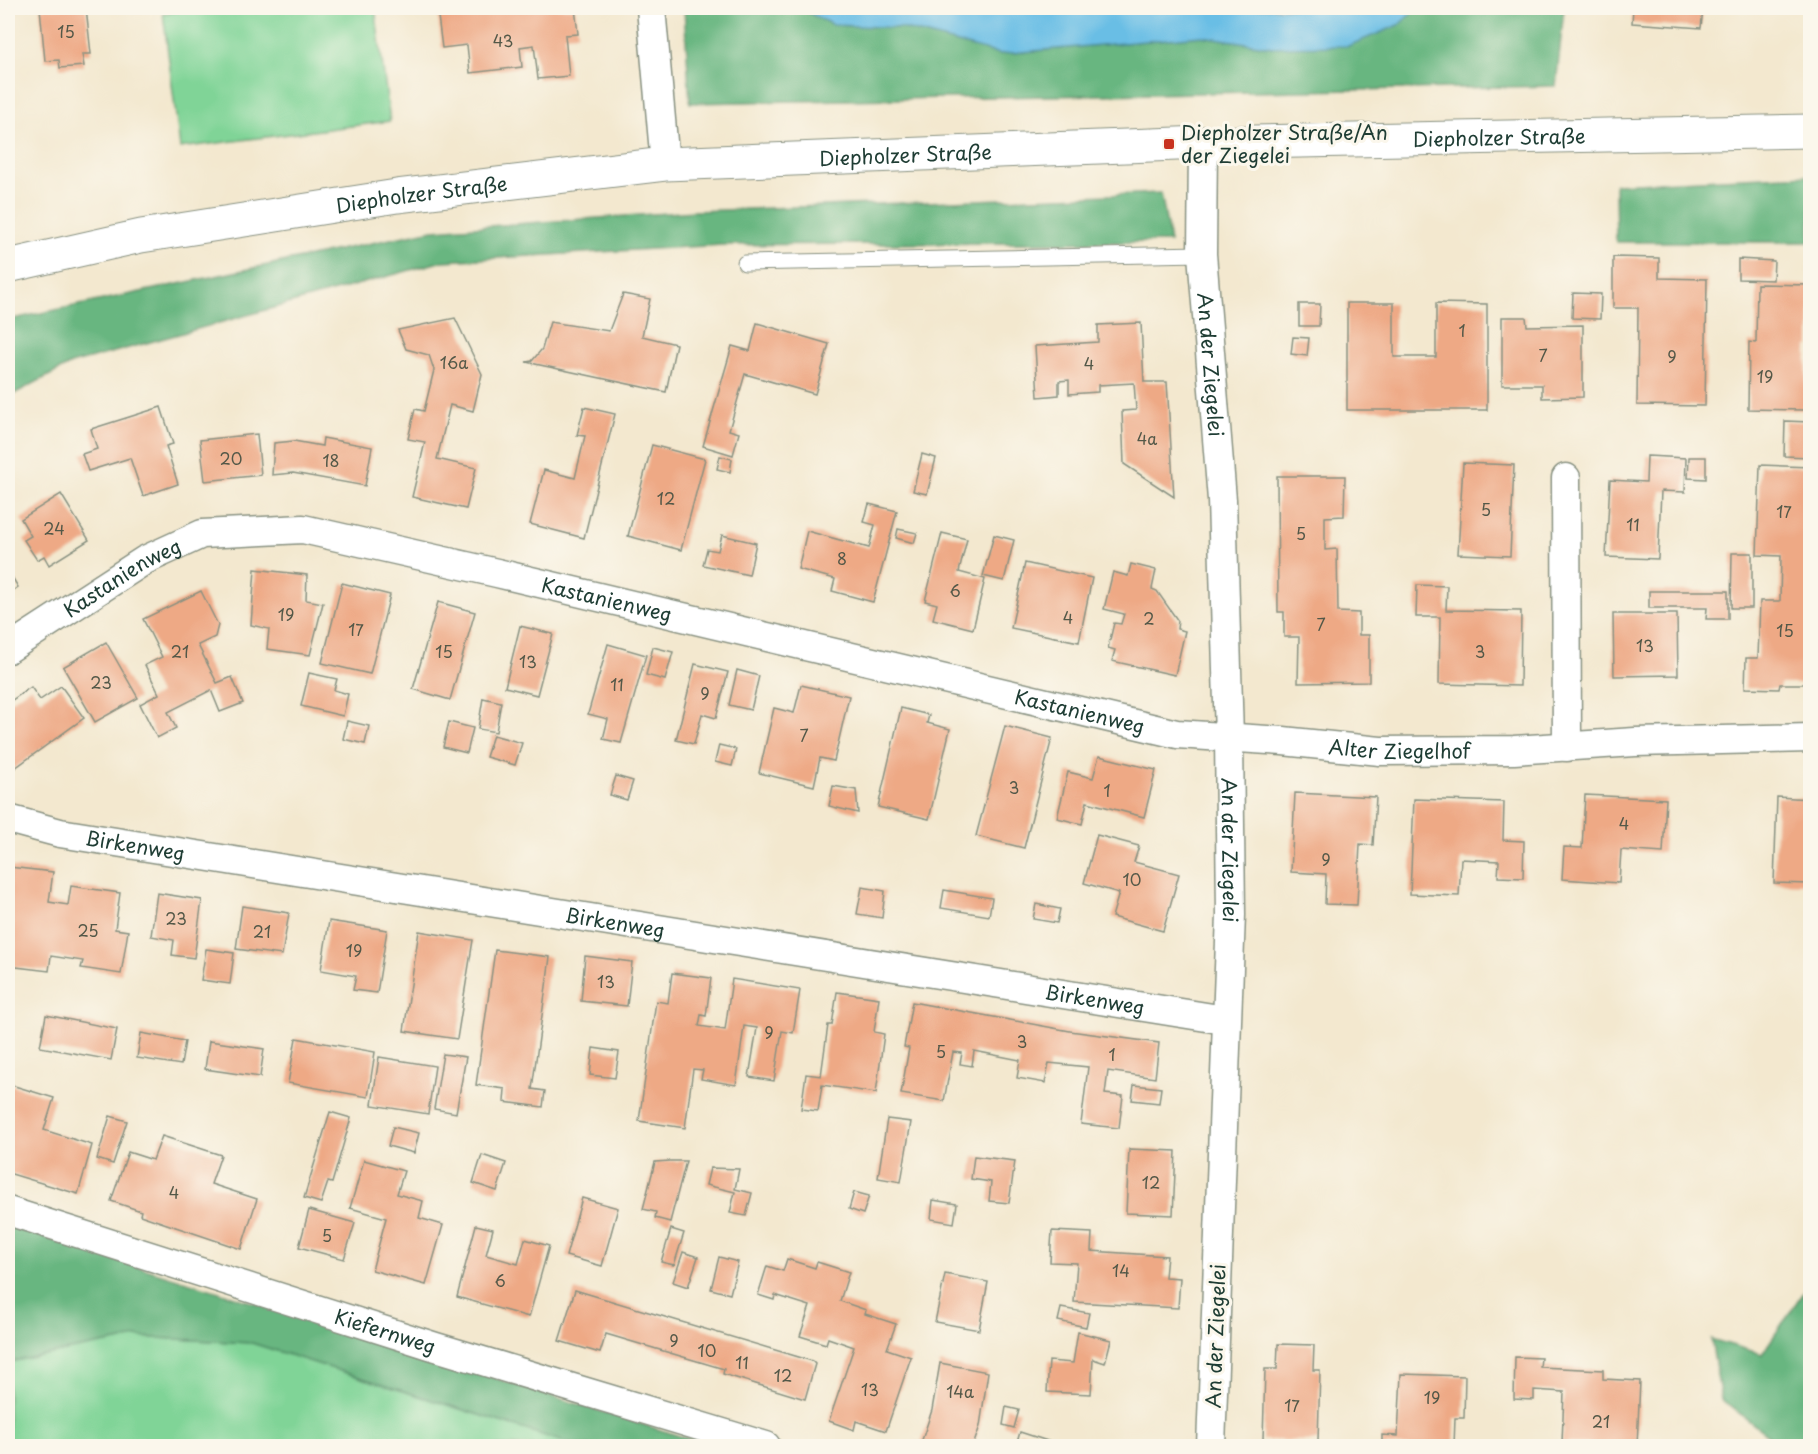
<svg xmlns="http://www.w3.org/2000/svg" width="1818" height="1454" font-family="'Playpen Sans',sans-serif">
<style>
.green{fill:#80d497;stroke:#508866;stroke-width:1.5}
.forest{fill:#68b680;stroke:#447a5a;stroke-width:1.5}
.water{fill:#69bee5;stroke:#447e8c;stroke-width:1.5}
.building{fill:#eea985}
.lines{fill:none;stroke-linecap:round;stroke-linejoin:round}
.service-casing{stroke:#899282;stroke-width:17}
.minor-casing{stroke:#899282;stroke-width:31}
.secondary-casing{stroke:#899282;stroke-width:35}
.service{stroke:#fff;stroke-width:15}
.minor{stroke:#fff;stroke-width:28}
.secondary{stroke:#fff;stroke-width:33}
.poi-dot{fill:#c8321e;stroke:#fbf7ec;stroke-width:2}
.labels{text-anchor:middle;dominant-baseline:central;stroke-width:6;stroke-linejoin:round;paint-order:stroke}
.number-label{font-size:16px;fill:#535848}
.poi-label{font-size:20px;fill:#1f3d34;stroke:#fbf7ec;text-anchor:start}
.street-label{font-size:20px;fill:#1f3d34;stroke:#fbf7ec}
</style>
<rect width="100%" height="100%" fill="#fbf7ec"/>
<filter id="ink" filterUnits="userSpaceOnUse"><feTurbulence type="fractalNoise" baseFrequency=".0167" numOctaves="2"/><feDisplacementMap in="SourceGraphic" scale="12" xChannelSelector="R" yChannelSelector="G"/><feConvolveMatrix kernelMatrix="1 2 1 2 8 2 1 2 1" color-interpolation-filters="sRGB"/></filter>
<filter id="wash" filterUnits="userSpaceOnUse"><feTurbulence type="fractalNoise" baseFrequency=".008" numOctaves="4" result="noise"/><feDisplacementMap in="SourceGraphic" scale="24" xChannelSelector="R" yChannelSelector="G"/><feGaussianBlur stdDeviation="1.35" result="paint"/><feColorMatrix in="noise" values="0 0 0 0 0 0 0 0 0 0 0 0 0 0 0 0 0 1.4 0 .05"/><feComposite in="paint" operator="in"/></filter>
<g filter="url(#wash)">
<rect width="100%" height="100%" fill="#f3e8cf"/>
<!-- green -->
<g class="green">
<path d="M207,8H375L390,121L180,148L163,13Z"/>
<path d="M137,1337L252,1343L577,1446H8V1365L14,1361Z"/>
</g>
<!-- forest -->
<g class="forest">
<path d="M684,8H799L833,25L901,28L1000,54L1202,36L1272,47L1399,25L1417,8H1564L1556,86L690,103Z"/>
<path d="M1810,175V242H1616L1615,184Z"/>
<path d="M1161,193L1170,242L723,245L443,261L71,364L8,397V320L433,230L695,211Z"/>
<path d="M8,1226L712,1446H577L252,1343L137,1337L14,1361L8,1365Z"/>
<path d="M1810,1282V1446H1782L1721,1399L1711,1339L1762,1354Z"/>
</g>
<!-- water -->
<path class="water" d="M799,8H1417L1399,25L1348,46L1272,47L1202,36L1000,54L901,28L833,25Z"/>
<g id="blocks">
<!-- building -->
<g class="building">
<path d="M40,8H86L91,54H82L84,66L60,68L59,60L45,61Z"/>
<path d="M437,8H510L511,10L526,8H575L578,34L565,35L569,76L538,79L534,45L520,47L522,67L470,73L467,45L442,48Z"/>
<path d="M1633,8H1703L1701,28L1632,23Z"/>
<path d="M1613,257L1659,258V278L1707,279L1705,406L1637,405L1638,308H1613Z"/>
<path d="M1738,259L1774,261L1773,280L1738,279Z"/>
<path d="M1757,284L1810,285V346H1807L1806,410L1748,409L1749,342L1756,343Z"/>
<path d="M1573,293L1601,294L1600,319L1572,318Z"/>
<path d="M623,294L650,299L642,336L676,344L666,392L526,362L532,361L542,349L550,322L609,331Z"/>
<path d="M1347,303H1394V357H1436V303L1487,304V410H1347Z"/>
<path d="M1299,304H1320L1319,326H1299Z"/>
<path d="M1502,317H1526L1527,326L1583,325V397L1542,398V385H1502Z"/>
<path d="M455,318L482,374L473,411L450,405L437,459L476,468L466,509L412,497L425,442L408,439L415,409L424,411L434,370L429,355L406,349L398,330Z"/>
<path d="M757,323L829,344L815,394L745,374L729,430L739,433L733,455L703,446L732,346L750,351Z"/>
<path d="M1141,323L1144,382H1167L1174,497L1124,464L1122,411L1136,410L1134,383L1098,385V392L1069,394V380L1059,381V395L1038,397L1035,346L1098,342V325Z"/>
<path d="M1293,337L1309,338L1307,356L1291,354Z"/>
<path d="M161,407L173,444L166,446L178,484L143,496L130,458L88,471L82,454L97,449L91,429Z"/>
<path d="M584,407L615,414L584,538L530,524L544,470L575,478L585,436L577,435Z"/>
<path d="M1785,421L1810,422V457L1784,456Z"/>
<path d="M257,434L261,475L205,481L200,440Z"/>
<path d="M323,438L372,447L365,486L293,473L272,475L274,443L294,441L322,446Z"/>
<path d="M652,445L705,459L681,550L628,536Z"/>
<path d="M922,454L936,458L927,494L913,491Z"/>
<path d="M720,456L732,459L730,472L717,469Z"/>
<path d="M1647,456L1686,458L1685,492L1661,491L1658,559L1606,557L1610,480L1646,482Z"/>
<path d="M1689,457H1706V479L1688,478Z"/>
<path d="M1463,463L1514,465L1510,556L1458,554Z"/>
<path d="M1760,465L1810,467V684H1780L1779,689L1745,688L1746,658H1758L1760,601H1780L1781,556L1757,555Z"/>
<path d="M1277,476H1345L1344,516L1325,517V550L1337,549L1338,612L1359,613V635H1369V682L1298,683L1299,637H1284V612H1278Z"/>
<path d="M61,494L89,540L49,565L44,556L37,560L24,540L31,536L21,519Z"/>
<path d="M869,504L897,511L873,602L832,591L835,579L798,569L807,531L869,548L875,525L864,522Z"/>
<path d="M898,529L917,533L914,543L896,538Z"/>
<path d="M942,533L967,539L959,572L985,579L973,629L933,619L937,604L925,601Z"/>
<path d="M722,535L756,543L749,575L703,565L707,549L718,551Z"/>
<path d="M994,535L1014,540L1004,581L983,576Z"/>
<path d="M1732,553H1752V608H1731Z"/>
<path d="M1025,563L1092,578L1079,642L1011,628Z"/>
<path d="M1131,564L1156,570L1152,589L1157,591L1178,621L1177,629L1185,631L1175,675L1112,661L1115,650L1108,648L1114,623L1121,624L1124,614L1104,609L1113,572L1128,576Z"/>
<path d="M255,569L307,575L306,600L323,603L310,655L267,649L269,629L251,625Z"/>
<path d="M8,570L18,587L8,594Z"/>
<path d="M342,583L390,595L370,674L322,663Z"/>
<path d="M1417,585L1447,586L1446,610L1521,611L1520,686L1439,684L1440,617H1416Z"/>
<path d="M201,591L218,625L215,637L198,645L217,683L232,677L243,703L220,712L211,690L168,712L176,728L157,738L140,704L159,694L145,665L162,657L143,619Z"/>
<path d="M1649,591H1728V619H1706L1707,608H1649Z"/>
<path d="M438,602L475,612L450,700L413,689Z"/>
<path d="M1613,614H1677L1678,675L1614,676Z"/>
<path d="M520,626L553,634L537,695L505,687Z"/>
<path d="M106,642L138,698L95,722L63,667Z"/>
<path d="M608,644L646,655L621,743L603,739L608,719L588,714Z"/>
<path d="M653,647L673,652L665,680L646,675Z"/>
<path d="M695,664L728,672L716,718L702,714L694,744L676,740Z"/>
<path d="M737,670L759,676L751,710L729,705Z"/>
<path d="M309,673L337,679L334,690L348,694L343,716L301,706Z"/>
<path d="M801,685L849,696L834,761L820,758L814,786L759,773L774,708L794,713Z"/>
<path d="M61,686L84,718L8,773V703L31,687L40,700Z"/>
<path d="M483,698L501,702L496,732L478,729Z"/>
<path d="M901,708L929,715L927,723L950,729L929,819L878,807Z"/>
<path d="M347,721L369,726L365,744L343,739Z"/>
<path d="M449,722L473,728L467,753L443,747Z"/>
<path d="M1005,726L1052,738L1024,848L976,836Z"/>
<path d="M493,735L522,743L515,765L486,757Z"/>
<path d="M719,745L736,749L732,766L715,762Z"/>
<path d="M1099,756L1156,770L1144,817L1087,802L1082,824L1057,818L1068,772L1093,778Z"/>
<path d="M616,776L633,781L627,800L610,795Z"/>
<path d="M833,786L856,790L858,813L829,806Z"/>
<path d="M1295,793L1376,797L1373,845L1360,844L1357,905L1325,904L1326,874L1291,872Z"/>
<path d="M1585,795L1666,799L1663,853L1621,850L1619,883L1562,879L1564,847L1582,848Z"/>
<path d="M1777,797L1810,799V884L1774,883Z"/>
<path d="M1414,799L1504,802L1503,840L1524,841L1523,878L1498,877L1499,861L1461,859L1459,896L1410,894Z"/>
<path d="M1097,835L1139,846L1134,862L1179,874L1163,931L1112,917L1119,893L1084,883Z"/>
<path d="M9,867L53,872L49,902L68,905L71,886L120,893L115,929L128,931L121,974L81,968L83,961L51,956L49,971L8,966V881Z"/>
<path d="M862,887L885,891L882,918L857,914Z"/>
<path d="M944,890L992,898L989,916L941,908Z"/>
<path d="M157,893L202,900L194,958L172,955L174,940L151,936Z"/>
<path d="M1036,904L1060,909L1057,923L1033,919Z"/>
<path d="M242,906L289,913L282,955L236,949Z"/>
<path d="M329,921L387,930L377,993L353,990L356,976L321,970Z"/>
<path d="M419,931L473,940L457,1039L404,1031Z"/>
<path d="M206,949L234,953L230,984L201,980Z"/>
<path d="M495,950L550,957L532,1089L545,1091L543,1107L504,1102L505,1089L476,1085Z"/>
<path d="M585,956L632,962L627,1006L581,1001Z"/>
<path d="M672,973L711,978L706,1016L701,1015L699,1026L725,1030L732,979L800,990L793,1033L782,1031L774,1081L749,1077L757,1028L744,1026L736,1085L701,1079L703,1070L693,1069L685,1128L639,1121L656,1001L668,1003Z"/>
<path d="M837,992L879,998L874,1032L884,1034L876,1093L822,1085L818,1111L801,1109L806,1074L821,1076L828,1025H832Z"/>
<path d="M912,1002L1070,1031L1159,1043L1155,1078L1108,1071L1105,1094L1123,1096L1119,1128L1081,1124L1088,1067L1049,1063L1045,1083L1017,1078L1020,1060L974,1051L972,1066L960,1064L962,1053L953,1052L944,1101L901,1094L909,1048L904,1047Z"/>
<path d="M46,1015L117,1029L111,1060L40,1047Z"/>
<path d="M141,1033L185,1041L181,1065L137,1058Z"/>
<path d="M296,1038L375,1052L368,1097L288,1083Z"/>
<path d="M209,1041L264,1049L260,1077L205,1069Z"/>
<path d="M593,1048L619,1052L615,1078L590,1075Z"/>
<path d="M443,1054L466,1057L456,1113L434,1109Z"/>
<path d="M379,1057L435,1066L428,1114L372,1105Z"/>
<path d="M8,1084L54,1098L44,1130L92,1145L78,1194L8,1173Z"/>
<path d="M1134,1085L1161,1088L1159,1103L1132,1100Z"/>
<path d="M330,1112L351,1118L332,1183L328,1182L321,1203L304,1198Z"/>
<path d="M110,1116L127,1121L113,1164L97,1159Z"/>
<path d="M887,1119L911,1122L901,1182L878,1178Z"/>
<path d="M393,1127L419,1133L414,1153L388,1146Z"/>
<path d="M162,1136L221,1155L211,1184L257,1199L241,1249L140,1215L141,1211L111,1201L128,1152L153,1160Z"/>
<path d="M1129,1149L1176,1151L1173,1215L1126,1213Z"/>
<path d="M482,1155L506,1163L497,1191L473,1183Z"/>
<path d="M974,1156L1015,1161L1009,1203L989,1201L991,1182L971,1179Z"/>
<path d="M364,1160L404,1171L397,1194L423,1201L419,1218L443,1225L426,1285L372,1270L386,1218L350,1208Z"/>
<path d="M670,1161H686L670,1222L655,1218L656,1212L643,1209L655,1162Z"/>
<path d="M710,1168L739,1169L735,1189L752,1193L746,1216L730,1213L735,1192L706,1185Z"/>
<path d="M854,1192L869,1196L863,1214L849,1209Z"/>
<path d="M582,1198L618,1208L602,1266L566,1256Z"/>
<path d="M933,1200L957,1204L954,1223L931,1219Z"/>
<path d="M309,1210L355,1223L344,1259L299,1247Z"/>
<path d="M476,1225L493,1229L486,1255L518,1264L525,1239L549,1246L529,1317L457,1297Z"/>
<path d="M671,1229L684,1233L674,1265L661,1262Z"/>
<path d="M1052,1231L1092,1233L1091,1251L1167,1256L1165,1277L1180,1278L1178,1308L1074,1302L1077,1263L1050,1262Z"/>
<path d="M683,1252L698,1257L688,1287L673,1282Z"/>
<path d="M719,1257L738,1262L730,1294L711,1289Z"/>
<path d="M787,1259L815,1268L817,1262L849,1272L840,1301L866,1310L865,1314L896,1324L887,1349L911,1357L886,1431L856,1421L854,1430L829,1421L854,1347L828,1338L826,1344L800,1336L810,1306L775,1295L774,1300L758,1295L767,1266L783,1271Z"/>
<path d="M945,1274L988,1282L979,1330L935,1322Z"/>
<path d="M575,1290L812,1361L815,1364L805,1399L723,1374L724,1369L606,1334L600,1353L559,1341Z"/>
<path d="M1061,1308L1089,1313L1086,1327L1058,1321Z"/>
<path d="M1078,1332L1111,1340L1105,1363L1093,1359L1091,1394L1047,1392L1049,1361L1073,1363Z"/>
<path d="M1278,1344L1314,1345L1313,1370H1320L1318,1441L1263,1440L1265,1369H1277Z"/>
<path d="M1515,1357L1541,1358L1540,1367L1603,1370V1379L1640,1381L1637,1446L1562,1443L1564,1392L1534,1390V1400L1514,1399Z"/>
<path d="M940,1363L988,1372L980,1426L973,1446H920L932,1410Z"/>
<path d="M1401,1374L1465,1376L1464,1418H1455L1454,1446H1382V1435L1398,1436Z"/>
<path d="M1006,1407L1019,1410L1014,1428L1003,1425Z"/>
<path d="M1020,1432L1063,1446H1016Z"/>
</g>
</g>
</g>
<g filter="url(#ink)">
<use href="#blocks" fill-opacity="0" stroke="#899282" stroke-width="1.5"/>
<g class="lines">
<!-- service casing -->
<g class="service-casing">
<path id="service" d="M745,263L1202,254"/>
</g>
<!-- minor casing -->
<g class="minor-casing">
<g id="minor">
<path d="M651,8L665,164"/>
<path id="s1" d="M1203,143L1202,254L1222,500L1229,737L1231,915L1211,1446"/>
<path d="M1566,478L1567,747"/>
<path id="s2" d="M8,649L145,560L202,534L303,529L497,573L1177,734L1283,741L1380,751L1514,750L1635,742L1810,738"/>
<path id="s3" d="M8,819L60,833L1225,1020"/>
<path id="s4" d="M8,1211L436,1347L766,1446"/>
</g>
</g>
<!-- secondary casing -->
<g class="secondary-casing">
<g id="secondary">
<path id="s5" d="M8,266L141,236L397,196L665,164L1203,143L1810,131"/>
</g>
</g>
<!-- service -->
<use href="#service" class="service"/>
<!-- minor -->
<use href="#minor" class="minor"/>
<!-- secondary -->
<use href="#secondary" class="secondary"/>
</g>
</g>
<!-- markers -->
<rect class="poi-dot" x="1163" y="138" width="12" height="12" rx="3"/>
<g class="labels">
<!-- number labels -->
<g class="number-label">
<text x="66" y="31">15</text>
<text x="503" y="40">43</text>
<text x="1462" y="330">1</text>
<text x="1543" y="355">7</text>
<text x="1672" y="356">9</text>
<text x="454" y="362">16a</text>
<text x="1089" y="363">4</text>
<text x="1765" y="376">19</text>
<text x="1147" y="438">4a</text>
<text x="231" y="458">20</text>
<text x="331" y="460">18</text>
<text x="666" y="498">12</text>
<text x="1486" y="509">5</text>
<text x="1784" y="511">17</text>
<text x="1633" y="524">11</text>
<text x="54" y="528">24</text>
<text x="1301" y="533">5</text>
<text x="842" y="558">8</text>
<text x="955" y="590">6</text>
<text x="286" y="614">19</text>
<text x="1068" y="617">4</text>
<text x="1149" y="618">2</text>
<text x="1321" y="624">7</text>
<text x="356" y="629">17</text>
<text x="1785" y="630">15</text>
<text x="1645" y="645">13</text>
<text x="180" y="651">21</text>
<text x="444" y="651">15</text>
<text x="1480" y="651">3</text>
<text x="528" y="661">13</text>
<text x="101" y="682">23</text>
<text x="617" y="684">11</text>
<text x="705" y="693">9</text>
<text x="804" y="735">7</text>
<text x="1014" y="787">3</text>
<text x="1107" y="790">1</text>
<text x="1624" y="823">4</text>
<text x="1326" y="859">9</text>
<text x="1132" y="879">10</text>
<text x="176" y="918">23</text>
<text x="88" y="930">25</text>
<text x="262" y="931">21</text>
<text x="354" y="950">19</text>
<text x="606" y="981">13</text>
<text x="769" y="1032">9</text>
<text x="1022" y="1041">3</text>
<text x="941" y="1051">5</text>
<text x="1112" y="1054">1</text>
<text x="1151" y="1182">12</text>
<text x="174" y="1192">4</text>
<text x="327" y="1235">5</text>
<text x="1121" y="1270">14</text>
<text x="500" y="1280">6</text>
<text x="674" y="1340">9</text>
<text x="707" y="1350">10</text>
<text x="742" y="1362">11</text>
<text x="783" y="1375">12</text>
<text x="870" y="1389">13</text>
<text x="960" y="1391">14a</text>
<text x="1432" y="1397">19</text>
<text x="1292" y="1405">17</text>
<text x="1601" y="1421">21</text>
</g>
<!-- poi labels -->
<g class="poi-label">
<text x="1181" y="132">Diepholzer Straße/An<tspan x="1181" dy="23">der Ziegelei</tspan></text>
</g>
<!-- street labels -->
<g class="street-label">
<text stroke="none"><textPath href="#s5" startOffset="1500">Diepholzer Straße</textPath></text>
<text stroke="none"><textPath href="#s5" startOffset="906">Diepholzer Straße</textPath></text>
<text stroke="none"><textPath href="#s5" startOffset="420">Diepholzer Straße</textPath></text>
<text stroke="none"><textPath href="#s1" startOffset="222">An der Ziegelei</textPath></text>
<text stroke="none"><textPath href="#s2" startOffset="135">Kastanienweg</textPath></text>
<text stroke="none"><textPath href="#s2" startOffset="639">Kastanienweg</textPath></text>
<text stroke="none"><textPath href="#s2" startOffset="1125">Kastanienweg</textPath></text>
<text stroke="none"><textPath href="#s2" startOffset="1448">Alter Ziegelhof</textPath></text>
<text stroke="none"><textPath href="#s3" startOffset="130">Birkenweg</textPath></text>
<text stroke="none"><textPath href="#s1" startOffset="708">An der Ziegelei</textPath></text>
<text stroke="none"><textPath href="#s3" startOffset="616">Birkenweg</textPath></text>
<text stroke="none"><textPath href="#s3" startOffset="1102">Birkenweg</textPath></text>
<text stroke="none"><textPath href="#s4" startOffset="396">Kiefernweg</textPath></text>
<text transform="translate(1215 1336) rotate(-88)">An der Ziegelei</text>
</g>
</g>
<!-- margin -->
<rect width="1818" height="1454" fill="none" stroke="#fbf7ec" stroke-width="30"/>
</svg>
